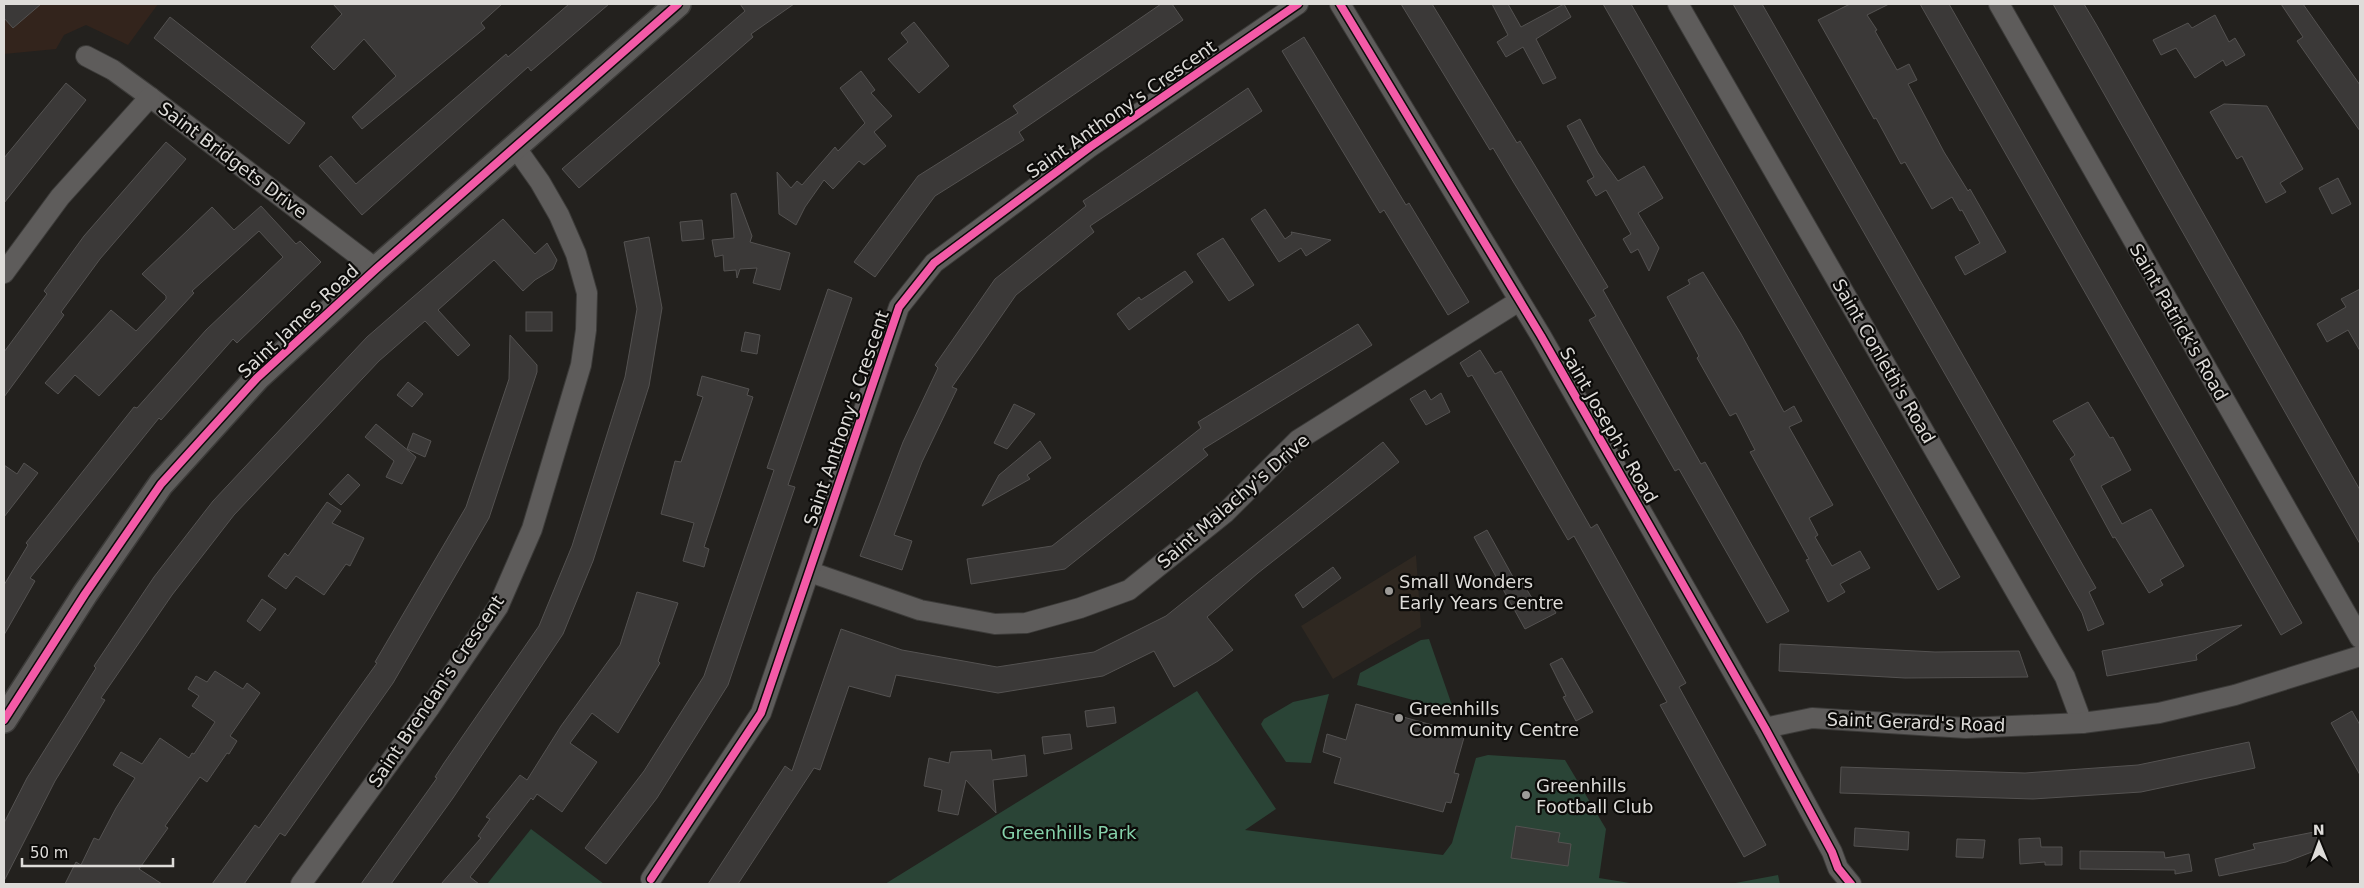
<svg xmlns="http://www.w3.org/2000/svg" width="2364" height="888" font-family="'DejaVu Sans',sans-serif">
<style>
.industrial{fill:#33241c}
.built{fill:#2f2821}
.green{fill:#2a4436}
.building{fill:#3b3938;stroke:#545251}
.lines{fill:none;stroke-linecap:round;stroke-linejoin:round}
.minor-casing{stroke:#3c3b39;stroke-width:22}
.tertiary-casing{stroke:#3c3b39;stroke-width:28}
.minor{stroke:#5e5c5b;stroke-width:20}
.tertiary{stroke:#5e5c5b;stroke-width:25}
.cycleway-casing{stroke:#0c0b09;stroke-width:11}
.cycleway{stroke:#f35aa7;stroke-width:8}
.poi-dot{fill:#9d9b98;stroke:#0c0b09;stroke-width:2}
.labels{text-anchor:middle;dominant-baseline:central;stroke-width:4.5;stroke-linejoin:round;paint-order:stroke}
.street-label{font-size:18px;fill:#dedcd9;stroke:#0c0b09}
.poi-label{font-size:18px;fill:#dedcd9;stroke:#0c0b09;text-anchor:start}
.park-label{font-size:18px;fill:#86d2ab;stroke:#0c0b09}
</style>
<rect width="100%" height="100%" fill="#23211e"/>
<!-- industrial -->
<path class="industrial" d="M4,4H158L128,45L86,25L64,35L56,49L4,54Z"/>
<!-- built -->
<path class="built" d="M1416,555L1421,627L1333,679L1301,626Z"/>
<!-- green -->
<g class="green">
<path d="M1429,639L1454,711L1357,685L1360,673L1421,640Z"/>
<path d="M1197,691L1276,809L1245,830L1443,855L1452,843L1476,758L1488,755L1565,760L1606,829L1599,878L1636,884H885Z"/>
<path d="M1329,694L1311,763L1286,762L1263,728L1261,724L1264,719L1293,702Z"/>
<path d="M531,829L604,884H487Z"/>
<path d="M1778,875L1780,884H1730Z"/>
</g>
<!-- building -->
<g class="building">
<path d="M4,4H41L13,28L4,18Z"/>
<path d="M333,4H502L481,23L485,28L362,129L352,117L396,76L364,39L334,70L311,47L342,14Z"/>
<path d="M569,4H609L531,71L528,67L362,215L319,166L331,156L356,184L506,54L508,57Z"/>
<path d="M740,4H794L751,34L753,37L579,188L562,169L745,11Z"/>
<path d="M1161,4H1172L1183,20L1019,132L1024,140L935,196L875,277L854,262L918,176L1018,113L1013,106Z"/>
<path d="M1401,4H1432L1517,143L1520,141L1554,197L1608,287L1603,290L1701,464L1705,462L1789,611L1767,623L1679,469L1675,471L1589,320L1596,316L1514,183L1493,148L1490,150Z"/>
<path d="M1492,4H1508L1521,27L1564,4L1571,17L1536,39L1556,78L1543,84L1523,47L1506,57L1497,42L1508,35Z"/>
<path d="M1603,4H1631L1960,577L1938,590Z"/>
<path d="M1733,4H1762L2096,588L2089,592L2104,624L2088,631L2082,613L2059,573Z"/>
<path d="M1850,4H1889L1867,15L1877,30L1875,31L1897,70L1909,64L1917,80L1908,84L1944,152L1968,191L1970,189L2006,252L1965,275L1955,257L1980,243L1962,210L1960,211L1952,197L1932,209L1905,162L1901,164L1876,118L1874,119L1818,20Z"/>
<path d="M1920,4H1949L2302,623L2281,635Z"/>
<path d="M2053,4H2084L2096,24L2360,490V544Z"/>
<path d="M2281,4H2303L2360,85V131L2297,41L2303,37Z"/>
<path d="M2215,15L2229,42L2235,38L2245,55L2226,66L2223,60L2195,78L2176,48L2161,55L2153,40L2188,23L2192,28Z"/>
<path d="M170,17L305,123L289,144L154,38Z"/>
<path d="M914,22L949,66L919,93L888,59L908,42L901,33Z"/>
<path d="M1304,37L1406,205L1409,203L1469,302L1448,315L1384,210L1380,213L1282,51Z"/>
<path d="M861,71L875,90L871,93L892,116L874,132L886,146L864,165L859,161L833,189L824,180L805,207L796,225L779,214L777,172L791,188L797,181L802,185L835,147L838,151L865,123L840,88Z"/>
<path d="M66,83L86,100L4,203V158Z"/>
<path d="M1248,88L1262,111L1090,226L1094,232L1016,295L952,387L957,389L922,462L894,535L912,541L902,570L860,556L903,442L938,368L935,365L995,279L1086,206L1083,201Z"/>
<path d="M2224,104L2267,106L2303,169L2280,183L2286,192L2266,203L2242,156L2237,159L2210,112Z"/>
<path d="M1580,119L1598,153L1618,181L1644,166L1663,198L1638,213L1659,248L1649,271L1638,249L1631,253L1623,239L1631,234L1606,190L1596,196L1587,181L1594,177L1567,126Z"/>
<path d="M166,142L186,159L100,259L61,312L64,315L4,397V352L47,294L44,291L84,236Z"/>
<path d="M2338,178L2351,204L2332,214L2319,188Z"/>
<path d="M736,193L752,236L750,242L790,253L780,290L753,283L757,268L740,269L737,278L736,270L724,271L723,255L715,257L712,240L734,238L731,194Z"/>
<path d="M261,206L296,244L300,241L321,262L237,343L233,339L161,420L159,418L30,578L35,581L4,635V585L28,545L26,543L134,407L137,408L206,330L283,257L259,231L192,291L194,293L99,396L75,375L58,394L45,383L111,310L136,331L166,299V296L142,274L212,207L234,230Z"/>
<path d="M1265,209L1285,239L1292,234L1291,232L1331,240L1306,256L1301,248L1279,262L1251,219Z"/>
<path d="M503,219L535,254L547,243L557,260L553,269L535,280L523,291L494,260L438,310L470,345L458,356L425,321L379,361L234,515L172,595L101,698L105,700L55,781L4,881V823L27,778L96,668L94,666L154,577L213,501L367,337Z"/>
<path d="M702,220L704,239L682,241L680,222Z"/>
<path d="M649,237L662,308L649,386L593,561L563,634L453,798L391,884H361L437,778L435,777L444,763L539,626L572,546L625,377L637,309L624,242Z"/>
<path d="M1223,238L1254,285L1229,301L1197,254Z"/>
<path d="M1185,271L1193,282L1129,330L1117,314L1139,297L1141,300Z"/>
<path d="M1703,272L1741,334L1784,412L1794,406L1802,421L1789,427L1833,505L1809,518L1818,535L1815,537L1832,566L1860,551L1870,568L1840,584L1845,592L1828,602L1806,560L1809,559L1750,452L1755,450L1736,413L1730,416L1697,358L1699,356L1667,297L1690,284L1688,280Z"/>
<path d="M828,289L852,298L788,485L795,487L728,685L657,798L606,864L585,848L644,771L704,676L774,470L767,468Z"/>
<path d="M2360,289V351L2348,330L2327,342L2317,324L2346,307L2341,299Z"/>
<rect x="526" y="312" width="26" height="19"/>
<path d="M1358,324L1372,345L1203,449L1208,455L1065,569L971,584L967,559L1052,546L1201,428L1198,422Z"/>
<path d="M745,332L760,335L757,354L741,351Z"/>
<path d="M510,335L537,365V372L489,518L393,683L285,836L280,833L244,884H212L255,825L259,828L377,663L375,662L466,507L509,379Z"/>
<path d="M1480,350L1495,374L1501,371L1591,528L1597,524L1686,683L1679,687L1766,845L1744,857L1660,705L1667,702L1574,536L1568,540L1472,375L1468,377L1460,363Z"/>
<path d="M702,376L749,389L747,395L753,397L704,547L709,549L704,567L683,561L694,523L661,514L675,461L681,462L703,397L697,395Z"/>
<path d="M408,382L423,394L412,407L397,395Z"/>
<path d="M1425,390L1431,400L1441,393L1450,412L1426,425L1410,399Z"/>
<path d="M2088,402L2110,438L2113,437L2131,470L2101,486L2122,524L2151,509L2184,566L2160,580L2163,585L2149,593L2115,537L2113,538L2070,459L2075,455L2053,421Z"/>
<path d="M1014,404L1035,414L1007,449L994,443Z"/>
<path d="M376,424L416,457L402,484L386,477L394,461L365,437Z"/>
<path d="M413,433L431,441L425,457L407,449Z"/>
<path d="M1040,441L1051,458L1027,475L1030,479L982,506L999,475Z"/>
<path d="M1383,442L1399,462L1258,573L1207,617L1233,650L1218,661L1174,687L1154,651L1103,676L998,693L896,675L890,697L849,686L820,770L814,768L738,884H708L785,766L792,771L841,629L902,650L997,667L1094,652L1166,616Z"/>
<path d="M24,463L38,473L4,517V465L17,474Z"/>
<path d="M348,474L360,485L341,505L329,494Z"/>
<path d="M327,502L341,511L332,523L364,538L350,566L346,564L324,595L296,576L286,589L268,576L285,553L288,556Z"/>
<path d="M1487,530L1518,586L1523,583L1536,605L1548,599L1556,613L1525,629L1474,537Z"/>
<path d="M1333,567L1341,578L1303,608L1295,595Z"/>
<path d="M637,592L678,603L658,661L660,663L618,733L592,713L570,743L597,762L562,812L537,794L533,800L531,798L470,877L479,884H441L481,838L478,836L490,819L486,817L520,775L527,780L561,726L620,645Z"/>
<path d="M262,599L276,609L260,631L247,621Z"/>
<path d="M2242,625L2196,655L2197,660L2107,676L2102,651Z"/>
<path d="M1780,644L1935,652L2019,651L2028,677L1905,678L1779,671Z"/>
<path d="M1562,658L1593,712L1576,721L1563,697L1566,696L1550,664Z"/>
<path d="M215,671L243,689L247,683L260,693L230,736L237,741L229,754L227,753L207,782L200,777L165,826L168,828L139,869L162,884H65L76,862L81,865L94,838L99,840L116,808L135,778L113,765L121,752L142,764L160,738L189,758L192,753L194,754L215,722L192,706L199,696L188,689L196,676L207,682Z"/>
<path d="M1356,704L1465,734L1454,773L1459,774L1451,803L1446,802L1443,812L1334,783L1341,758L1323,752L1327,734L1346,740Z"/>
<path d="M1114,707L1116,723L1087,727L1085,711Z"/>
<path d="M2352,711L2360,725V775L2331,723Z"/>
<path d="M1070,734L1072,749L1044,754L1042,737Z"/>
<path d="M2249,742L2255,768L2141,792L2033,799L1840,793L1841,767L2025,773L2138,765Z"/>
<path d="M991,750L992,760L1025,755L1027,776L993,780L996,813L966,780L958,815L938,811L942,790L924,786L929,758L949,763L951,752Z"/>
<path d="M1516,826L1560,833L1558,842L1571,844L1568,866L1511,858Z"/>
<path d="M1855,828L1909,832L1908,850L1854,846Z"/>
<path d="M2314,832L2322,848L2286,862L2219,876L2215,859L2255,849L2253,844Z"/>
<path d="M2040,838L2041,847H2062V865H2045V862L2020,864L2019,839Z"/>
<path d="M1957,839L1985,840L1983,858L1956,857Z"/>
<path d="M2080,851L2164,852L2165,858L2189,854L2192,871L2175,874V870L2080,869Z"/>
</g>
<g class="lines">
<!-- minor casing -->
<g class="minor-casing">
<g id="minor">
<path d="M1340,4L1541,336L1765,728L1832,852L1838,868L1851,884"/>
<path d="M1678,4L2065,677L2082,723"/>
<path d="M1999,4L2360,638"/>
<path d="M86,56L113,70L150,97L376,269"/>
<path d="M4,273L60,197L150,97"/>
<path d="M810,572L920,610L995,624L1026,623L1080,608L1129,590L1225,513L1298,440L1519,301"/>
<path d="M1765,728L1812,718L1966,728L2082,723L2159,713L2235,695L2360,656"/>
<path d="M651,879L761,713L899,307L934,263L1090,147L1298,4"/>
<path d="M301,884L430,707L498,607L532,529L581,365L586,330L587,293L576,254L559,215L540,182L516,148"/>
</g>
</g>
<!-- tertiary casing -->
<g class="tertiary-casing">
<path id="tertiary" d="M4,720L85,594L161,484L257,378L376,269L678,4"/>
</g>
<!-- minor -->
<use href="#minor" class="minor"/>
<!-- tertiary -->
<use href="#tertiary" class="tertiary"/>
<!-- cycleway casing -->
<g class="cycleway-casing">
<g id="cycleway">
<path d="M1340,4L1541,336L1765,728L1832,852L1838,868L1851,884"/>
<path d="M4,720L85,594L161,484L257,378L376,269L678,4"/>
<path d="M651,879L761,713L899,307L934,263L1090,147L1298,4"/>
</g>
</g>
<!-- cycleway -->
<use href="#cycleway" class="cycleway"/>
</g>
<!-- markers -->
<g class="poi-dot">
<circle cx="1389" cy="591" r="5"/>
<circle cx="1399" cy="718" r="5"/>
<circle cx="1526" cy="795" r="5"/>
</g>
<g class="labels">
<!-- street labels -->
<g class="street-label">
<text transform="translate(1121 109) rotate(-35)">Saint Anthony's Crescent</text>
<text transform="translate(233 160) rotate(37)">Saint Bridgets Drive</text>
<text transform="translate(298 321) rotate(-43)">Saint James Road</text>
<text transform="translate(2179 322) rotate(60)">Saint Patrick's Road</text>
<text transform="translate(1884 361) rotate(60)">Saint Conleth's Road</text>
<text transform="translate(846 418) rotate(-71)">Saint Anthony's Crescent</text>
<text transform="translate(1609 425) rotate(60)">Saint Joseph's Road</text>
<text transform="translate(1233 501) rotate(-41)">Saint Malachy's Drive</text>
<text transform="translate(436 691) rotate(-56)">Saint Brendan's Crescent</text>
<text transform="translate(1916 722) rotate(2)">Saint Gerard's Road</text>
</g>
<!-- poi labels -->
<g class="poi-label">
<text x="1399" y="581">Small Wonders<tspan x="1399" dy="21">Early Years Centre</tspan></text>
<text x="1409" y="708">Greenhills<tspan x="1409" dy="21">Community Centre</tspan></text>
<text x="1536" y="785">Greenhills<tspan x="1536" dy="21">Football Club</tspan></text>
</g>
<!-- park labels -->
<g class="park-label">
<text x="1069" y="832">Greenhills Park</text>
</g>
</g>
<!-- border -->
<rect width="2364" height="888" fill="none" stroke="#dedcd9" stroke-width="10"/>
<!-- north arrow -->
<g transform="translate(2319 843) rotate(359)" stroke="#0c0b09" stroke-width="4" paint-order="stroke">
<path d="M0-4L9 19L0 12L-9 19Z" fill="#dedcd9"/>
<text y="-8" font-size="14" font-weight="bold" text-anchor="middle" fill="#dedcd9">N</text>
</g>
<!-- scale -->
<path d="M22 858v8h151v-8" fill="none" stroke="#dedcd9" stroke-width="2.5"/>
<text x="30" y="858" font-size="15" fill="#dedcd9" stroke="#0c0b09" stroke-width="4" paint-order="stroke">50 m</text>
</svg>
